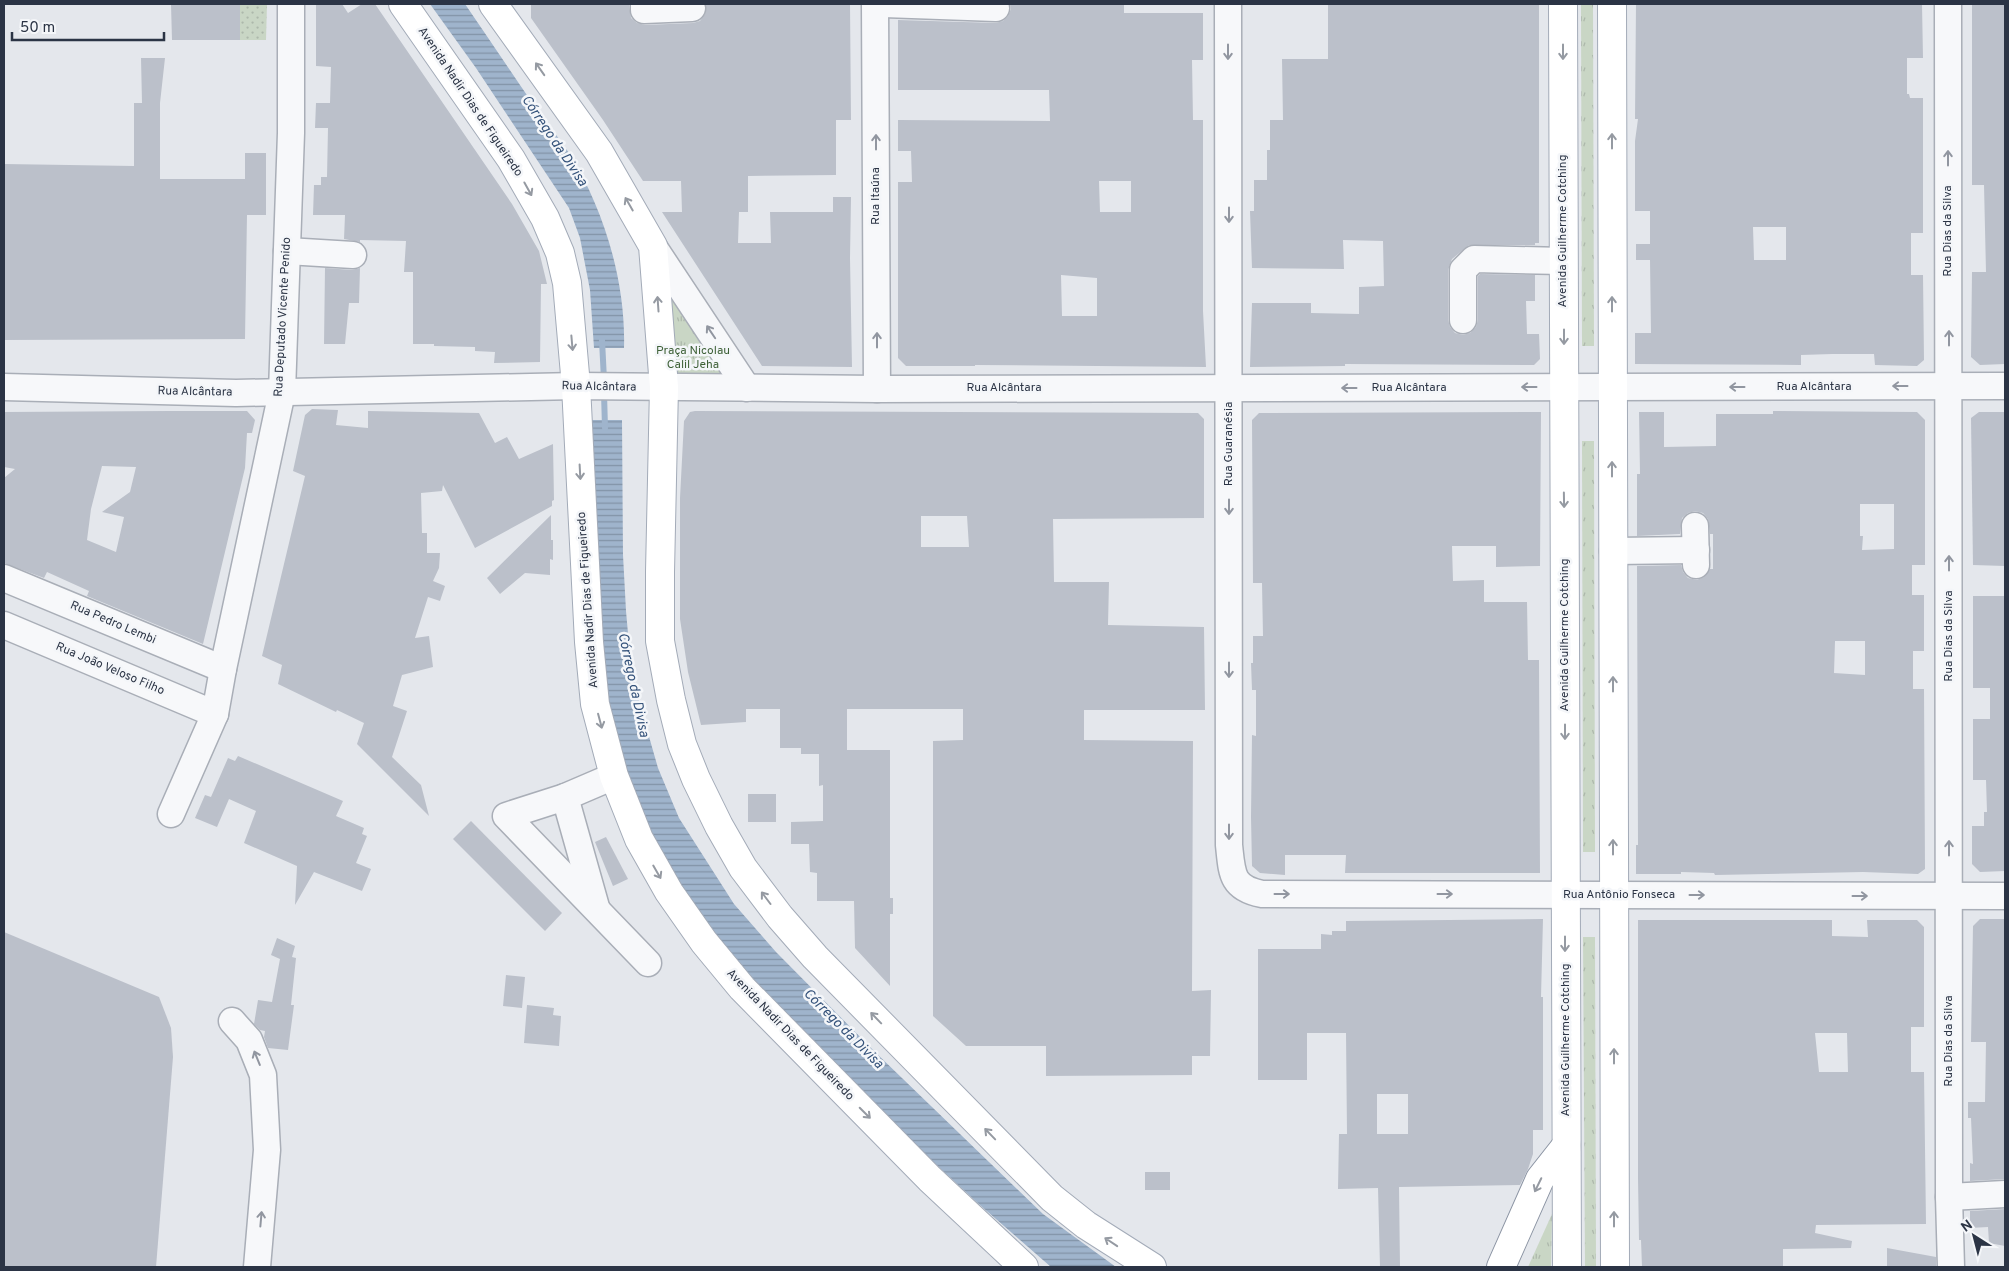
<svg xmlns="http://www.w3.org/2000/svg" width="2009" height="1271" font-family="Overpass,sans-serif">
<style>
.grass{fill:url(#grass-tufts)}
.garden{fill:url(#garden-dots)}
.water{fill:url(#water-rules)}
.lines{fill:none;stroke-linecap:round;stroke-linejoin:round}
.stream{stroke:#9fb4cc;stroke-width:6}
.building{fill:#bbc0ca;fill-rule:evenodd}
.minor-casing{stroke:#a9aeb7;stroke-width:29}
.major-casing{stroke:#a3abb8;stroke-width:30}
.highway-casing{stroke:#8b94a3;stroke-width:30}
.minor{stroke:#f7f8fa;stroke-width:26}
.major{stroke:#fff;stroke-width:28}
.highway{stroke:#fff;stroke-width:28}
.oneway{stroke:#9196a0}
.oneway2{stroke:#959aa2}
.labels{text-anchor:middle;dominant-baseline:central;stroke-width:5;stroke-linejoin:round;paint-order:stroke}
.street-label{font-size:12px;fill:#2b3445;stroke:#f4f6f9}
.park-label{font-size:12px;fill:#3f6138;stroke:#f4f6f9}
.water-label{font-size:14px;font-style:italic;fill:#34527a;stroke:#f4f6f9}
</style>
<defs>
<pattern id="grass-tufts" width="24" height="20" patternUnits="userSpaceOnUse" patternTransform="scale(1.25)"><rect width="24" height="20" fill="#c9d6c5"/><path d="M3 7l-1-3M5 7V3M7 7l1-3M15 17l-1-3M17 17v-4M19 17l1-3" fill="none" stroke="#adb8ab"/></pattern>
<pattern id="garden-dots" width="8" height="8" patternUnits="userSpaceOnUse" patternTransform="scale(1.25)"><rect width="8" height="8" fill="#c9d6c5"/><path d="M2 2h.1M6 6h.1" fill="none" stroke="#adb8ab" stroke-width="1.8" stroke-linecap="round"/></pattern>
<pattern id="water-rules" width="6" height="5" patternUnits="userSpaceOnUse" patternTransform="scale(1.25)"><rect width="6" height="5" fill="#9fb4cc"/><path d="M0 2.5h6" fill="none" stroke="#8293a7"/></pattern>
</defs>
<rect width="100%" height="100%" fill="#e4e7ec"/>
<!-- grass -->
<g class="grass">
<path d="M1581,4H1593L1594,346H1582Z"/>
<path d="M669,294L726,375L677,376Z"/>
<path d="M1582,441H1594L1595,852H1583Z"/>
<path d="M1583,937H1595L1596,1267H1585Z"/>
<path d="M1552,1214L1551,1267H1528Z"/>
</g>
<!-- garden -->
<path class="garden" d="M240,4H267L266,40H240Z"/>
<!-- water -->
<g class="water">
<path d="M430,4H465C487,36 509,69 531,101C543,119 557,135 569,153C604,209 626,282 624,348H594L590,290L580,238L569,208L476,68Z"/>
<path d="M590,420H622L623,555L626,611L631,667L638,698L658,768L679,818L734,904L776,952L874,1051L1043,1214L1116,1267H1051L981,1206L889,1121L744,979L659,859L598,695Z"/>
</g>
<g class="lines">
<!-- stream -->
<g class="stream">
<path d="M602,340L604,380"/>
<path d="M604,393L605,428"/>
</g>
</g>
<!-- building -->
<g class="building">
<path d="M171,4H240V40H172Z"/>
<path d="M316,4H342L348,13L362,4H375L512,204L539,251L547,284H541L540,362L494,363L495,352L475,351V347L434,346V344H413V272H404L406,241L360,240V242L344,239L345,215H313L314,185H321V177H327L328,128H315L316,103H330L331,67L316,66Z"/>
<path d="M531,4H629L631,18L637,23L645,25L693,23L700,21L705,14L706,4H850L851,120H836V175L748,176V212H739L738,243H771L770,212H833V197H851L850,258L852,367L762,366L662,212H682L681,181H643L603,120L531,18Z"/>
<path d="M1010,4H1124V13H1203V60H1192L1193,120H1203V311L1206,367L975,365V366H906L898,358V182H912L911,151H898V120L1050,121L1049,90H898V20L996,23L1003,21L1008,16L1011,9ZM1099,181H1131V212H1100ZM1061,275L1097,278V316H1062Z"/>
<path d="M1328,4H1539V243H1535V245H1469L1452,259L1448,270V320L1450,327L1455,333L1463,335L1470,333L1476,327L1478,320V276L1480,274L1535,275V301H1526L1527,334H1539L1540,359L1534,365L1345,364V366L1250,367L1252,303H1311V313L1359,314V287L1384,286L1383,241L1343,240L1344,269L1252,268L1250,211H1254V180H1267V150H1270V120H1283L1282,59H1328Z"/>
<path d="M1636,4H1922L1923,58H1907V94H1909L1910,98H1923V233H1911V275H1923L1924,360L1917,366L1875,365L1874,354H1832L1801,355V365L1635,364V333H1651L1650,260H1636V244H1650V211H1635V141L1638,119H1635ZM1753,227H1786V260H1754Z"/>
<path d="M1972,4H2005V364L1980,365L1971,357L1972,272H1986L1984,185H1972Z"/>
<path d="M141,58H165L160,103V179H245V153H266V215H247L245,339L4,340V164L134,166V103H142Z"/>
<path d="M325,268L352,270L360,268L359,303H349L345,344H324Z"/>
<path d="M312,409L338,410L336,425L368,428V411L479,413L495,443L507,437L519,459L553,444L554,500L552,501V506L475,548L443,485L442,491L421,493L422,533H427V553H440L439,568L433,581L445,586L440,601L428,597L415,638L429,636L433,667L402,675L393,706L407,711L392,757L421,785L429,816L357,744L364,723L337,710L336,712L278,684L282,665L262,656L305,476L293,471L305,415Z"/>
<path d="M168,411H247L255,420L252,433H247L245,468L203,644L87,596L89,591L47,572L44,578L4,563V478L15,469L4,467V412ZM102,466L136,467L130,492L102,512L124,517L116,552L87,540L91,509Z"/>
<path d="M695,411L1198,413L1204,419V518L1053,519L1054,582H1109L1108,625L1204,627L1205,710H1084V740L1193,741L1192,991L1211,990L1210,1056H1192V1075L1046,1076V1046H966L933,1016V741L963,740V709H847V750H890V898H893V914H890V986L855,948L854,901H817V873L810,872L809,844H791V822L823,821V785L819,786V754H801V748H780V709H746V722L701,725L688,672L680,619V498L684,421L690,412ZM921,516H967L969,547H921Z"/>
<path d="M1773,411L1917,412L1925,420V565H1912V595H1924V651H1913V689H1924L1925,869L1918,874L1863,872L1715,875L1714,873L1681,872V874H1636V845H1638L1637,566L1681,565L1683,572L1688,578L1697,580L1704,577L1710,569H1713V534H1710L1708,519L1703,513L1695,511L1688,513L1682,518L1680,534L1637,536V474H1640L1639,412H1664V447L1716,446V414H1773ZM1860,504H1894V549L1862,550L1863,536H1860ZM1835,641H1865V675L1834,673Z"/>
<path d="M1541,412L1540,566L1496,567V546H1452L1453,581L1484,580V602H1527L1528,660H1539L1540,873H1345L1346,855H1285V875L1260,873L1252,866L1251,817L1252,735L1256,736V690H1252L1251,663H1253V636H1263L1262,583H1253L1252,420L1259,413Z"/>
<path d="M1979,412H2004L2005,566L1973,565L1971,418Z"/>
<path d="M551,515V540H553V560L550,559V575L525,573L500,594L487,578Z"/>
<path d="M1973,596H2005V871L1980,872L1972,864V826H1984V812H1987L1986,780H1973V719H1990V688H1973Z"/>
<path d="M238,756L343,801L336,816L364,828L362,834L367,836L356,863L371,869L362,891L314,872L295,905L297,866L244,843L256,811L229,799L217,827L195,818L205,795L211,797L228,758L235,761Z"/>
<rect x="748" y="794" width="28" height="28"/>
<path d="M471,821L562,913L545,931L453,839Z"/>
<path d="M606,837L628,879L613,886L595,842Z"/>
<path d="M1543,919L1541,997H1543V1130H1533V1154L1528,1169L1520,1185L1399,1187L1400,1267H1380L1378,1188L1338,1189L1339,1134H1347L1346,1033H1307V1080H1258V949H1321V934L1332,935V931H1346V921ZM1377,1094H1408V1134H1377Z"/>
<path d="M1980,919H2005V1179L1970,1181V1163L1973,1164L1971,1118H1968V1102H1985L1986,1042H1971L1973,926Z"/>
<path d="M1638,920H1832V936L1868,937L1867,920H1917L1924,927V1027H1911V1072H1924L1926,1224L1816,1225L1815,1233L1852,1241L1851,1248L1783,1249V1267H1642L1641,1240H1639L1638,1178ZM1815,1033H1847L1848,1072H1819Z"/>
<path d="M4,932L159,997L171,1028L173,1057L156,1267H4Z"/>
<path d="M277,938L295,946L292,957L296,958L291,1005H294L288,1050L268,1048L264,1037L265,1031L260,1030L254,1024L258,1000L272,1002L280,959L271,955Z"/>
<path d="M506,975L525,977L522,1008L503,1006Z"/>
<path d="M527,1005L554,1008L553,1015L561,1016L559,1046L524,1043Z"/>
<rect x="1145" y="1172" width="25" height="18"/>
<path d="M2005,1209V1246L1989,1243L1988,1227L1970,1228V1211Z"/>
<path d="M1887,1248L1936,1257V1267H1887Z"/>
</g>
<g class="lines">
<!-- minor casing -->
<g class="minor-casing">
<g id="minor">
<path d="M644,4V10L692,8"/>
<path d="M875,4L877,389"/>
<path d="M884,4L996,8"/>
<path d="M1228,4L1229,845C1232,873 1231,888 1262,894L2005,896"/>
<path d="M1948,4L1949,1197L1951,1267"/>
<path d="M653,246L747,388"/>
<path d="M287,251L353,255"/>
<path d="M1463,320V270L1474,259L1563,261"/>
<path d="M4,387L236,393L576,386L877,389L2005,386"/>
<path d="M1695,526L1696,565"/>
<path d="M1613,551L1696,550"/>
<path d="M4,578L223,669"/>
<path d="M4,625L215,714"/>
<path d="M614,776L565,797L506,816L648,963"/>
<path d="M565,797L596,907"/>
<path d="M171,814L215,714L223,669L282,392L291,133V4"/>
<path d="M232,1021L249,1040L263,1075L267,1150L257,1267"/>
<path d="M1949,1197L2005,1194"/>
</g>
</g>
<!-- major casing -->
<g class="major-casing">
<g id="major">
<path d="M403,4L511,159L545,218L560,253L567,283L576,386L589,642L595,704L614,776L639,839L669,892L704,942L742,988L930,1179L1024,1267"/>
<path d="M493,4L599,152L653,246L664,387L660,572V641L671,700L682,744L696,779L719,826L743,868L780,917L815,957L1052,1198L1086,1225L1152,1267"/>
<path d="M1563,4L1567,1267"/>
<path d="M1612,4L1615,1267"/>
</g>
</g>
<!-- highway casing -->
<g class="highway-casing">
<path id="highway" d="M1501,1267L1540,1179L1566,1146"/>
</g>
<!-- minor -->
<use href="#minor" class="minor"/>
<!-- major -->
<use href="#major" class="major"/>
<!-- highway -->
<use href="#highway" class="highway"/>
</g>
<!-- one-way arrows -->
<defs><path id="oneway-shaft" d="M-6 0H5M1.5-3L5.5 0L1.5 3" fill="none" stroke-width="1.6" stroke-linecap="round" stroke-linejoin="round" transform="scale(1.25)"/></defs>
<g class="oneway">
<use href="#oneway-shaft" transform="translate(1228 52) rotate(90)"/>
<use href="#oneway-shaft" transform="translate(876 142) rotate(-90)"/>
<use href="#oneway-shaft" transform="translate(1948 158) rotate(-90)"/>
<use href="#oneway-shaft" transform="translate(1229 215) rotate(90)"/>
<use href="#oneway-shaft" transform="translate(711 332) rotate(-124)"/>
<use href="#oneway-shaft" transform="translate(1949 338) rotate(-90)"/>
<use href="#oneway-shaft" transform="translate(877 340) rotate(-90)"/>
<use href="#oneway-shaft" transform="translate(1900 386) rotate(180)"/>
<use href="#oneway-shaft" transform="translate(1529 387) rotate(-180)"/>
<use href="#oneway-shaft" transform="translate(1737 387) rotate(180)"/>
<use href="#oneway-shaft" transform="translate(1349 388) rotate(180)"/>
<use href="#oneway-shaft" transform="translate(1229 507) rotate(90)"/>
<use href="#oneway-shaft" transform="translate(1949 563) rotate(-90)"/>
<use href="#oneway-shaft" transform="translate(1229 670) rotate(90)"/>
<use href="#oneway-shaft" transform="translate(1229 832) rotate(90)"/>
<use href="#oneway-shaft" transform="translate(1949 848) rotate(-90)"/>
<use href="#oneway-shaft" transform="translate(1282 894)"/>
<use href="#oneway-shaft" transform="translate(1445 894)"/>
<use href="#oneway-shaft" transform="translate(1697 895)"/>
<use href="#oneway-shaft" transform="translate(1860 896)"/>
<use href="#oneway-shaft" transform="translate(257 1058) rotate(-112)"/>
<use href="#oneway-shaft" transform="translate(261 1219) rotate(-85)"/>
</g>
<g class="oneway2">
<use href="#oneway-shaft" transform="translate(1563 52) rotate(90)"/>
<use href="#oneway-shaft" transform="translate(540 69) rotate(-125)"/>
<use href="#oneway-shaft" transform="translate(1612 141) rotate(-90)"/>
<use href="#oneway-shaft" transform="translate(528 189) rotate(61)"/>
<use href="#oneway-shaft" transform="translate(629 204) rotate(-120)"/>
<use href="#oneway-shaft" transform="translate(658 304) rotate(-94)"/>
<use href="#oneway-shaft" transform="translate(1612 304) rotate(-90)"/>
<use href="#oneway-shaft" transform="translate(1564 337) rotate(90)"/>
<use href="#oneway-shaft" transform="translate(572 343) rotate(85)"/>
<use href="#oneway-shaft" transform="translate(1612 469) rotate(-90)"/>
<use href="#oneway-shaft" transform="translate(580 472) rotate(87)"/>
<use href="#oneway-shaft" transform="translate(1564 500) rotate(89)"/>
<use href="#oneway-shaft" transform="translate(1613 684) rotate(-90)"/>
<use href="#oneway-shaft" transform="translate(600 721) rotate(75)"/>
<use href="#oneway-shaft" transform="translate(1565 732) rotate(90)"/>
<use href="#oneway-shaft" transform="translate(1613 847) rotate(-90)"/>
<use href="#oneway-shaft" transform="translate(657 872) rotate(60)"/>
<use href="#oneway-shaft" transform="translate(766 898) rotate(-127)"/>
<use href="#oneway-shaft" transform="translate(1565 944) rotate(90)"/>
<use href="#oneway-shaft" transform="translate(876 1018) rotate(-134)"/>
<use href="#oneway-shaft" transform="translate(1614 1056) rotate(-90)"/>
<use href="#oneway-shaft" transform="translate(865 1113) rotate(45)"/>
<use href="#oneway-shaft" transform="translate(990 1134) rotate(-134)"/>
<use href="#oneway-shaft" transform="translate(1538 1185) rotate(116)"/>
<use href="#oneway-shaft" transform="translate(1614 1219) rotate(-90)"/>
<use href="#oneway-shaft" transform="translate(1111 1242) rotate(-146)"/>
</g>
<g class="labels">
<!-- street labels -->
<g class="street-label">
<text transform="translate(470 102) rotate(56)">Avenida Nadir Dias de Figueiredo</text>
<text transform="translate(876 196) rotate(-90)">Rua Itaúna</text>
<text transform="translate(1563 231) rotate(-90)">Avenida Guilherme Cotching</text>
<text transform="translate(1948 231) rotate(-90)">Rua Dias da Silva</text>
<text transform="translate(283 317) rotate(-87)">Rua Deputado Vicente Penido</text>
<text transform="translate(599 387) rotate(1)">Rua Alcântara</text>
<text x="1814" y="387">Rua Alcântara</text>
<text x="1004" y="388">Rua Alcântara</text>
<text x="1409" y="388">Rua Alcântara</text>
<text transform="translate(195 392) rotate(1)">Rua Alcântara</text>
<text transform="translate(1229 444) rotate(-90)">Rua Guaranésia</text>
<text transform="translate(588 600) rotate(-94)">Avenida Nadir Dias de Figueiredo</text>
<text transform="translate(113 623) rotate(23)">Rua Pedro Lembi</text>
<text transform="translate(1565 635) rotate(-90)">Avenida Guilherme Cotching</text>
<text transform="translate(1949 636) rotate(-90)">Rua Dias da Silva</text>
<text transform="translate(110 669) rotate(23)">Rua João Veloso Filho</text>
<text x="1619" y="895">Rua Antônio Fonseca</text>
<text transform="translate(790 1035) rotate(46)">Avenida Nadir Dias de Figueiredo</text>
<text transform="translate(1566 1040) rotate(-90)">Avenida Guilherme Cotching</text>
<text transform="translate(1949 1041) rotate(-90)">Rua Dias da Silva</text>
</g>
<!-- park labels -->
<g class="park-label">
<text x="693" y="351">Praça Nicolau<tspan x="693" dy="14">Calil Jeha</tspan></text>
</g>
<!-- water labels -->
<g class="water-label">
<text transform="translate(554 141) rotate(56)">Córrego da Divisa</text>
<text transform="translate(633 685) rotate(78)">Córrego da Divisa</text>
<text transform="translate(843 1029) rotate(45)">Córrego da Divisa</text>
</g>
</g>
<!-- border -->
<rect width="2009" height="1271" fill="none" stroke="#2b3445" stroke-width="10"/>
<!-- north arrow -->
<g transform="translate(1974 1236) rotate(324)" stroke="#f4f6f9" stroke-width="4" paint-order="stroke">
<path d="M0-4L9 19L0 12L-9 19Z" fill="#2b3445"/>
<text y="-8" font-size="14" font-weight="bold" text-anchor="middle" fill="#2b3445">N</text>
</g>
<!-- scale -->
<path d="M12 32v8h152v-8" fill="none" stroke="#2b3445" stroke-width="2.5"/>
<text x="20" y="32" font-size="15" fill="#2b3445" stroke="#f4f6f9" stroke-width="4" paint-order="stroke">50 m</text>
</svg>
